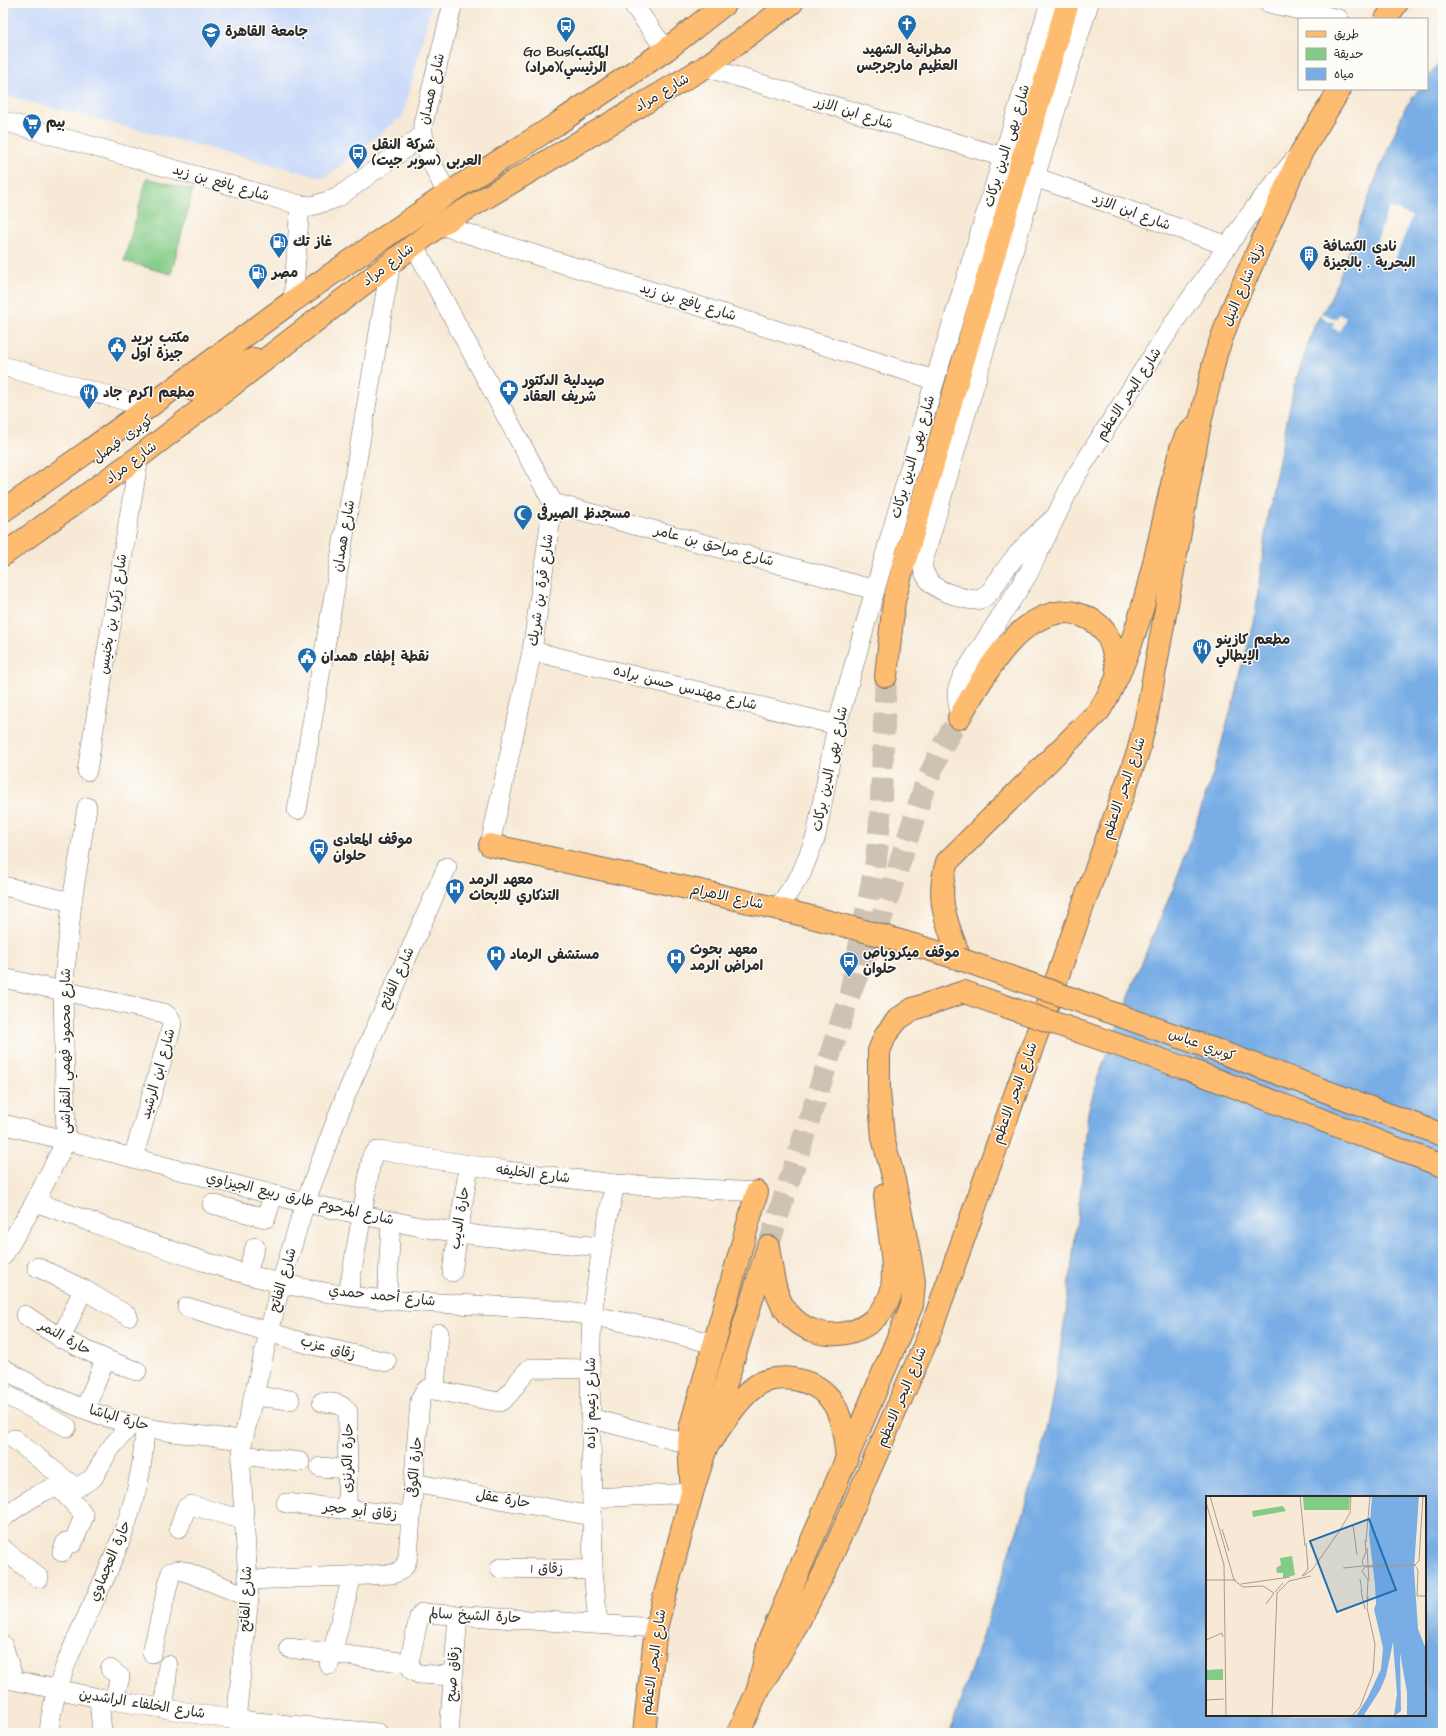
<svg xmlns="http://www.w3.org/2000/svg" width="1446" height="1736" font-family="'Architects Daughter','Playpen Sans Arabic',sans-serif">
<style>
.built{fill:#ccdbf9}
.green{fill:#83cb86;stroke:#577b58}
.water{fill:#78ade5;stroke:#526c88;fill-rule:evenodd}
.pier{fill:#f7e9d5}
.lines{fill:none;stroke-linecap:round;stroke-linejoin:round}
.primary-tunnel{stroke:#cec3b3;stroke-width:22;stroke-dasharray:22 11;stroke-linecap:butt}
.trunk-tunnel{stroke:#cec3b3;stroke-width:22;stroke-dasharray:22 11;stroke-linecap:butt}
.minor-casing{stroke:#726e66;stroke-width:20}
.primary-casing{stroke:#726e66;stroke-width:24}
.trunk-casing{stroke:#726e66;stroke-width:24}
.minor{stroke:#fff;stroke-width:19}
.primary{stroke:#febc70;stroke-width:22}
.trunk{stroke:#febc70;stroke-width:22}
.trunk-bridge-casing{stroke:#726e66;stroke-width:24;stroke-linecap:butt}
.trunk-bridge{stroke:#febc70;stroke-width:22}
.labels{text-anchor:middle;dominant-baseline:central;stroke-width:3;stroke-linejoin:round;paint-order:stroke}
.poi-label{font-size:14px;font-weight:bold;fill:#2b2b2b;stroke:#fdfcf7;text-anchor:start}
.street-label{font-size:14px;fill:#2b2b2b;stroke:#fdfcf7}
.inset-road{fill:none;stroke:#a59d91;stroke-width:1}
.view{fill:#1f6fb2;fill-opacity:0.15;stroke:#1f6fb2;stroke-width:2}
.inset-edge{fill:none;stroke:#2b2b2b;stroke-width:2}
</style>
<rect width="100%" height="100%" fill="#fdfcf7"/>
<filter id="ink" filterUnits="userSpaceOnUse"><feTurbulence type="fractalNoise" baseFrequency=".025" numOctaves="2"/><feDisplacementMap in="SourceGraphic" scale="8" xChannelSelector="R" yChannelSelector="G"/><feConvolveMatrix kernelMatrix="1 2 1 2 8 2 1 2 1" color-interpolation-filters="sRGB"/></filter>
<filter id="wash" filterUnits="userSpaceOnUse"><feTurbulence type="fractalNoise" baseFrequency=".012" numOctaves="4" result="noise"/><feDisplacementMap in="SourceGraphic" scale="16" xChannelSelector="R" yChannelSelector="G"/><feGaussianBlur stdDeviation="0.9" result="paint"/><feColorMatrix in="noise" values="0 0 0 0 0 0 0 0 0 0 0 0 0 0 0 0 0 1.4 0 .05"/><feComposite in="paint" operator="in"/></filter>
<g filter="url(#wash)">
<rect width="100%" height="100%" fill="#f7e9d5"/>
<!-- built -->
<path class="built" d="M3,3H432L403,116L324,178L3,95Z"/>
<!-- green -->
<path class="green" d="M147,178L193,190L171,274L124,261Z"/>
<!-- water -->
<path class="water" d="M1443,57V1733H950L1038,1467L1053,1395L1066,1312L1081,1187L1088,1112L1098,1077L1149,945L1175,884L1215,768L1254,623L1268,513L1294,386L1315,324L1329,302L1341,273L1376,178L1405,108L1419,89H1427V79ZM1207,1497H1425V1715H1207Z"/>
<!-- pier -->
<g class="pier">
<path d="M1389,207L1412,216L1393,265L1371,257Z"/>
<path d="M1322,313L1336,319L1339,314L1346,317L1340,331L1332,328L1334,323L1320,317Z"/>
</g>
</g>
<g filter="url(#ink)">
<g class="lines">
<!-- primary-tunnel -->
<path class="primary-tunnel" d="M768,1247L850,993L876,861L880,821L886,676"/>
<!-- trunk-tunnel -->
<path class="trunk-tunnel" d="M850,993L880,923L924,788L942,747L959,718"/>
<!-- minor casing -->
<g class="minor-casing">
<g id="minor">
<path d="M632,3L666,50"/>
<path d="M1269,3L1339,19"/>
<path d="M705,67L1003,157"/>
<path d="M3,121L300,205L312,206L337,198L422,136"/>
<path d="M1035,177L1228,246"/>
<path d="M447,194C437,171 421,149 423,123L453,3"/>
<path d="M440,225L935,380"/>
<path d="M414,245L553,503L532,651L490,845"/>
<path d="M293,301L300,205"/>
<path d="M3,366L147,407"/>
<path d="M553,503L875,590"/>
<path d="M1054,518C1034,536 1014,555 999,579C994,586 989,596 980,599C970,602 957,596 948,593C934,588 925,580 922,565L1035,177L1089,3"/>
<path d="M532,651L837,725"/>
<path d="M959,718L957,691L962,677L1028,574L1074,479L1147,364L1179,315L1256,206L1295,159"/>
<path d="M87,771L139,457"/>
<path d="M297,810L391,262"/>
<path d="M3,886L72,902"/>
<path d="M778,908L801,874L816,836L837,725L875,590L935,380L1050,3"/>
<path d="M3,978L164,1013C171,1018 173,1021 171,1029L133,1158"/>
<path d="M3,1124L305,1203L421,1227L482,1236L602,1247"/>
<path d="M35,1202C139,1238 247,1284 357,1297C419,1304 481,1304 543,1309C601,1315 658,1329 714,1344"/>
<path d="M212,1204L266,1218L273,1195"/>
<path d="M3,1256L35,1202L66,1141L63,991L72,902L87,807"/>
<path d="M37,1267L83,1289L128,1316"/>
<path d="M452,1272L469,1165"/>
<path d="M247,1273L255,1247"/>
<path d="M348,1295L372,1156L377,1151H384L507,1171L615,1184L757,1192"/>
<path d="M387,1299L391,1221"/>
<path d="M187,1307L308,1344L387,1362"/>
<path d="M25,1315C61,1340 96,1357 137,1371"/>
<path d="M61,1339L83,1289"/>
<path d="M3,1368C46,1395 94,1416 143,1427C176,1434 210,1436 243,1440"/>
<path d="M435,1390L439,1333"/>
<path d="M253,1396L290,1400"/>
<path d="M10,1397L67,1427"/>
<path d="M322,1402C333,1403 342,1403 348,1412L347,1510"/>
<path d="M85,1409L105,1360"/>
<path d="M590,1418L689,1444"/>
<path d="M14,1439L76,1488"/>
<path d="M242,1455L300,1462"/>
<path d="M320,1467L348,1469"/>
<path d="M413,1483L592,1516"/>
<path d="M592,1498L692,1493"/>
<path d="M286,1503L410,1516"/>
<path d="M3,1518C11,1511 47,1486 57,1488C61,1489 63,1493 68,1493L93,1478L109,1450L131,1424"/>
<path d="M179,1528L186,1508L191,1505L244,1520"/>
<path d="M3,1549L39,1578"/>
<path d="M62,1552L66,1542L73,1543L84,1516L81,1511L64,1493"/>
<path d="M500,1568L593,1570"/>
<path d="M249,1580L393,1574C403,1570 406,1566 408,1556L420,1400L424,1392L428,1389L499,1402C511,1397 519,1376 531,1368L590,1369"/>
<path d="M598,1624L593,1570L590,1369L592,1315L602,1247L615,1184"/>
<path d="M3,1645L14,1680"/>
<path d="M289,1648L409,1663L419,1617L422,1613L656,1628"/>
<path d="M152,1653L171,1572L178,1570L184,1571L249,1597"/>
<path d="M409,1663L413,1671L419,1674L453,1676"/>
<path d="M329,1665L352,1576"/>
<path d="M110,1669L120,1677L114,1700"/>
<path d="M3,1678L99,1698L236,1720L378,1733"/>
<path d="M99,1698L102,1733"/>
<path d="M164,1708L168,1665"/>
<path d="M236,1720L249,1597L241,1469L243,1440L281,1283L305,1203L345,1097L447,867"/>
<path d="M49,1733C53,1676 87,1620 109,1568C122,1538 134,1506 140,1473C143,1458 144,1443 145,1428"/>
<path d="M449,1733L458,1615"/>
</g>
</g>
<!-- primary casing -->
<g class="primary-casing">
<g id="primary">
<path d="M1386,19L1397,3"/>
<path d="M193,390L216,374L254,359"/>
<path d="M3,511L90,450L290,303L447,194L557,124L666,50L726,3"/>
<path d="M3,555L139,457L440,225L705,67L792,3"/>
<path d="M886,676L894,601L903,567L1067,5"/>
<path d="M644,1733L656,1628L692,1493L768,1247"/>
<path d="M738,1733L758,1690L791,1636L826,1569L929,1335L1138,752L1146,719L1200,422L1216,354L1233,307L1301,153L1340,89"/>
</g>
</g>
<!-- trunk casing -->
<g class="trunk-casing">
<g id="trunk">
<path d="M959,718C982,679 1017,611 1068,612C1073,612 1079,615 1083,616C1110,625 1114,650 1118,675"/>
<path d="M490,845C648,880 806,910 960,959"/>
<path d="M960,959C947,922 935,901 947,862L1099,711C1146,637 1158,533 1181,448L1186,436L1200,422"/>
<path d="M768,1247C772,1268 773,1296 788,1313C817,1348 874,1338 890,1296C898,1273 887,1221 885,1195"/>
<path d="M708,1445C721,1427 740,1395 759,1384C770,1378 786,1377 798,1380C839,1389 843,1422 847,1458"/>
<path d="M692,1493L689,1444L690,1429L757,1192"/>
<path d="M758,1690L769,1641L912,1305L914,1282L910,1258L894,1180L883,1138L879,1090V1051L886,1034L898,1019L913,1009L964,992"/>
</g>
</g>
<!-- minor -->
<use href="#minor" class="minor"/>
<!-- primary -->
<use href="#primary" class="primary"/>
<!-- trunk -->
<use href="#trunk" class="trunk"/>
<!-- trunk-bridge casing -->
<g class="trunk-bridge-casing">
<g id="trunk-bridge">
<path d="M960,959L1191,1041L1443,1135"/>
<path d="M964,992L1185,1068L1443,1166"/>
</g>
</g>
<!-- trunk-bridge -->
<use href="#trunk-bridge" class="trunk-bridge"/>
</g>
</g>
<!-- icons -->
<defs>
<g id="church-pin" transform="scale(1)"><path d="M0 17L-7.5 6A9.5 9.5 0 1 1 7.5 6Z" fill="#1f6fb2" stroke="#fdfcf7"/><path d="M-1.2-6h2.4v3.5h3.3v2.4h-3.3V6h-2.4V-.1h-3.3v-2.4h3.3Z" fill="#fff"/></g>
<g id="bus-pin" transform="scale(1)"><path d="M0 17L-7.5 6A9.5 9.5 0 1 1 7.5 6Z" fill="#1f6fb2" stroke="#fdfcf7"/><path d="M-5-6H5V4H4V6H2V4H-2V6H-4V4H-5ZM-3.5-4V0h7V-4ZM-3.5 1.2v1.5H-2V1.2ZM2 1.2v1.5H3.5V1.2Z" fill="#fff"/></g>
<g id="university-pin" transform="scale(1)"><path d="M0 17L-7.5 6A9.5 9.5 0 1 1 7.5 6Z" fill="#1f6fb2" stroke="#fdfcf7"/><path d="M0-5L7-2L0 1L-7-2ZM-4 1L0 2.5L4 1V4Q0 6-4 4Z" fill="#fff"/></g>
<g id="supermarket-pin" transform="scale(1)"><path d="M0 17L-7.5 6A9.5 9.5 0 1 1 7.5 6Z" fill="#1f6fb2" stroke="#fdfcf7"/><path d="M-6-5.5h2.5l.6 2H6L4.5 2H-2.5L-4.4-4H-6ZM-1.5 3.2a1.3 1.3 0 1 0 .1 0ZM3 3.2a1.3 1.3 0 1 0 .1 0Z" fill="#fff"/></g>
<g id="fuel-pin" transform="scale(1)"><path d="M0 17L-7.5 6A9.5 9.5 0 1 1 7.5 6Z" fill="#1f6fb2" stroke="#fdfcf7"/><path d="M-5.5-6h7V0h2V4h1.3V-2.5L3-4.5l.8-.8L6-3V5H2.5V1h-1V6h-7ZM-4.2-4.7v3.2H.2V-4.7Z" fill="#fff"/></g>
<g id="building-pin" transform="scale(1)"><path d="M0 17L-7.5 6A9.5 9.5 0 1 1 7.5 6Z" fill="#1f6fb2" stroke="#fdfcf7"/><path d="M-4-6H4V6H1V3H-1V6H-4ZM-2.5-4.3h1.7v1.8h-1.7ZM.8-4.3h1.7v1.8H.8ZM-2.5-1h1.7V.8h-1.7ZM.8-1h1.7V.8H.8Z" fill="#fff"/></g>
<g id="civic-pin" transform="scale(1)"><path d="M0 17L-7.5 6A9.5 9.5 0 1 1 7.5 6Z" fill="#1f6fb2" stroke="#fdfcf7"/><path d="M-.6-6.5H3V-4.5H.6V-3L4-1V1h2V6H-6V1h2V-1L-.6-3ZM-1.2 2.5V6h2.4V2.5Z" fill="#fff"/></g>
<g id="pharmacy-pin" transform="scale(1)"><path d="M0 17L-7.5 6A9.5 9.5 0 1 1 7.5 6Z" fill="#1f6fb2" stroke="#fdfcf7"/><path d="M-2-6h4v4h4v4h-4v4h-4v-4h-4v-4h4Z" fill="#fff"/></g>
<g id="restaurant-pin" transform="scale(1)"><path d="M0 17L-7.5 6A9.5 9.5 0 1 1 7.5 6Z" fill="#1f6fb2" stroke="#fdfcf7"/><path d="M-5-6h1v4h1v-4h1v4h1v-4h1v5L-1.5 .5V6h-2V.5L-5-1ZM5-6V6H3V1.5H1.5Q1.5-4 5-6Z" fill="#fff"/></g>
<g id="mosque-pin" transform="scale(1)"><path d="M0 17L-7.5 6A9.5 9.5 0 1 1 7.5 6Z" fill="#1f6fb2" stroke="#fdfcf7"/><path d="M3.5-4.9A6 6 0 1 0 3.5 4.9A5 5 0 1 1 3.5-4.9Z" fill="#fff"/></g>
<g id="hospital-pin" transform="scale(1)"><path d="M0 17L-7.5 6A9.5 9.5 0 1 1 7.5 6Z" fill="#1f6fb2" stroke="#fdfcf7"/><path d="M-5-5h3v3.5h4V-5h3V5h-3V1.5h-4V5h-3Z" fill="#fff"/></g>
</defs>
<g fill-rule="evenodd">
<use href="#church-pin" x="907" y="24"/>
<use href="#bus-pin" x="566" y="26"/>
<use href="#university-pin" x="211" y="32"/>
<use href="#supermarket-pin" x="32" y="123"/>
<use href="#bus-pin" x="358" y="153"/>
<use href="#fuel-pin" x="279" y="242"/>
<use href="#building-pin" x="1309" y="255"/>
<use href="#fuel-pin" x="258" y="273"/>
<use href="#civic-pin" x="117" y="346"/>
<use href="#pharmacy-pin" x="509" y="389"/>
<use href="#restaurant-pin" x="89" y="393"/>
<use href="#mosque-pin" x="523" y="514"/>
<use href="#restaurant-pin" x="1202" y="648"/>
<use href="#civic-pin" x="307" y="657"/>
<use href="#bus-pin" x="319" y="848"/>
<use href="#hospital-pin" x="455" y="888"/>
<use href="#hospital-pin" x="496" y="955"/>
<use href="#hospital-pin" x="676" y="958"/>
<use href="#bus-pin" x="849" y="961"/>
</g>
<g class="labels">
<!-- poi labels -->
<g class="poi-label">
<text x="225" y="32">جامعة القاهرة</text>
<text x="907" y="50" text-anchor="middle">مطرانية الشهيد<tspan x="907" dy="16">العظيم مارجرجس</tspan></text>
<text x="566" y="52" text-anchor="middle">Go Bus(المكتب<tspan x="566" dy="16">الرئيسي)(مراد)</tspan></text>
<text x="46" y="123">بيم</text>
<text x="372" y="145">شركة النقل<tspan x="372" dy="16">العربى (سوبر جيت)</tspan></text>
<text x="293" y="242">غاز تك</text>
<text x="1323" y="247">نادى الكشافة<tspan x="1323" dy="16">البحرية . بالجيزة</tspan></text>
<text x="272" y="273">مصر</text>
<text x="131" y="338">مكتب بريد<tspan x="131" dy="16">جيزة اول</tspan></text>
<text x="523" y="381">صيدلية الدكتور<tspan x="523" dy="16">شريف العقاد</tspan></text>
<text x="103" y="393">مطعم اكرم جاد</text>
<text x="537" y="514">مسجدظ الصيرفى</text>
<text x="1216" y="640">مطعم كازينو<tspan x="1216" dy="16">الإيطالي</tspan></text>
<text x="321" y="657">نقطة إطفاء همدان</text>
<text x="333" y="840">موقف المعادى<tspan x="333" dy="16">حلوان</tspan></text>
<text x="469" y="880">معهد الرمد<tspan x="469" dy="16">التذكاري للابحاث</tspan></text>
<text x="690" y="950">معهد بحوث<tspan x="690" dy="16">امراض الرمد</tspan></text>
<text x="863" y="953">موقف ميكروباص<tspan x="863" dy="16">حلوان</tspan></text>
<text x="510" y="955">مستشفى الرماد</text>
</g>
<!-- street labels -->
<g class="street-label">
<text transform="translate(432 89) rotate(-77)">شارع همدان</text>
<text transform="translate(662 93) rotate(-31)">شارع مراد</text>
<text transform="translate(854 113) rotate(17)">شارع ابن الازر</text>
<text transform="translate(1007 146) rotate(-73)">شارع بهى الدين بركات</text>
<text transform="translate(221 183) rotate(16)">شارع يافع بن زيد</text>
<text transform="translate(1131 212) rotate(20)">شارع ابن الازد</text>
<text transform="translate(388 265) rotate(-37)">شارع مراد</text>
<text transform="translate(1244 285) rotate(-67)">نزلة شارع النيل</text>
<text transform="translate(688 302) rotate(17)">شارع يافع بن زيد</text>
<text transform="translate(1129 394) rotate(-57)">شارع البحر الاعظم</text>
<text transform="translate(123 439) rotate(-36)">كوبرى فيصل</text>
<text transform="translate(913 457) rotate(-74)">شارع بهى الدين بركات</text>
<text transform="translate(131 463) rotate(-37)">شارع مراد</text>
<text transform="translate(344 536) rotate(-80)">شارع همدان</text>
<text transform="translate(714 546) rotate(15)">شارع مراحق بن عامر</text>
<text transform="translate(541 590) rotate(-82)">شارع قرة بن شريك</text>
<text transform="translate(113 614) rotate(-81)">شارع زكريا بن بخنيس</text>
<text transform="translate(685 688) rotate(14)">شارع مهندس حسن براده</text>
<text transform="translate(830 769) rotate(-78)">شارع بهى الدين بركات</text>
<text transform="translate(1124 788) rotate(-71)">شارع البحر الاعظم</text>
<text transform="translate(727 897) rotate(12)">شارع الاهرام</text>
<text transform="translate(397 978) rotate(-66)">شارع الفاتح</text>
<text transform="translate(1202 1045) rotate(20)">كوبري عباس</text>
<text transform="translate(66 1051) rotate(-90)">شارع محمود فهمي النقراشى</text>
<text transform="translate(158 1074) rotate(-74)">شارع ابن الرشيد</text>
<text transform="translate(1015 1093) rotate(-70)">شارع البحر الاعظم</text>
<text transform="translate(533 1174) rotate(7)">شارع الخليفه</text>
<text transform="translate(300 1199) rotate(13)">شارع المرحوم طارق ربيع الجيزاوي</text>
<text transform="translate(460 1218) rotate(-81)">حارة الديب</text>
<text transform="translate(283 1280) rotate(-74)">شارع الفاتح</text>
<text transform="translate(382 1296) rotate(6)">شارع أحمد حمدي</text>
<text transform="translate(65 1338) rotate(29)">حارة النمر</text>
<text transform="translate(328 1348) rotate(15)">زقاق عزب</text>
<text transform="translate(902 1397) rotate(-67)">شارع البحر الاعظم</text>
<text transform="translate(591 1403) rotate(-90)">شارع زعيم زاده</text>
<text transform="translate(119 1418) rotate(16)">حارة الباشا</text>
<text transform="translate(348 1458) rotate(-89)">حارة الكرنزى</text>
<text transform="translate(415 1467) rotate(-85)">حارة الكوفى</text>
<text transform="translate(503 1499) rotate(10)">حارة عقل</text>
<text transform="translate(360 1511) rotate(6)">زقاق أبو حجر</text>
<text transform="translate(110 1561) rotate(-67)">حارة العجماوي</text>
<text transform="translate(547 1569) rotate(1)">زقاق 1</text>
<text transform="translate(246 1599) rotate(-88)">شارع الفاتح</text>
<text transform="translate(475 1616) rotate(3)">حارة الشيخ سالم</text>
<text transform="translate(654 1662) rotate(-82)">شارع البحر الاعظم</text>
<text transform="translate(453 1674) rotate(-86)">زقاق صبح</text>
<text transform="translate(142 1704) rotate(9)">شارع الخلفاء الراشدين</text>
</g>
</g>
<!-- overview -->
<g transform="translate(1206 1496)">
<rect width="220" height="220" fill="#f7e9d5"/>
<path d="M97,0H144L143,14H98ZM77,10L80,15L47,21L46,15ZM86,60L89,79L77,82V77H71L70,72L75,69L74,62ZM17,173V184H0V174Z" fill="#83cb86"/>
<path d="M166,0H213L208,73L212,133L220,153V220H201V196L194,157L195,215L188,220L191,198L187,146L180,180L174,194L158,219L150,220L162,201L175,173L177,152L168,113L170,108L169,89L163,38Z" fill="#78ade5"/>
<path class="inset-road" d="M4,0L28,84L37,91L57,90L68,97L60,108M94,0L99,50M0,6L18,69L20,220M147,29L151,59M16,33L23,55M160,46L164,0M161,52L163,85M209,69L213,65L217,0M158,70L156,66L160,56L159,44M210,71L212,74L211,100H220M137,72L158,70L210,69L159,71L156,75L162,84L161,103M96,80L102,73L100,47M97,80L106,74L132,37L144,17L145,0M154,83L156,96M0,84H30M35,88L84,81M155,95L159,113M69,96L77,87M0,144L16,137L17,141M0,204L18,203M66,220L71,97L83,85L105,80M146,220L154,211L167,177L169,148L161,112L162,100"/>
<path class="view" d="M163,23L190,94L131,116L104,45Z"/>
<rect width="220" height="220" class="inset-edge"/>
</g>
<!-- margin -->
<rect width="1446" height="1736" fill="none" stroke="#fdfcf7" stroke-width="16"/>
<!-- legend -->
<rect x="1298" y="18" width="130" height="72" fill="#fdfcf7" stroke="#a9a8a5"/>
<rect x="1306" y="31" width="20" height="6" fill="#febc70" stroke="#a9a8a5"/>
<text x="1334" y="38" font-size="12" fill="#2b2b2b">طريق</text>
<rect x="1306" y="48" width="20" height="12" fill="#83cb86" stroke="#a9a8a5"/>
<text x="1334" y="58" font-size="12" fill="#2b2b2b">حديقة</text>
<rect x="1306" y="68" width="20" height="12" fill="#78ade5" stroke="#a9a8a5"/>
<text x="1334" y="78" font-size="12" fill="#2b2b2b">مياه</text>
</svg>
